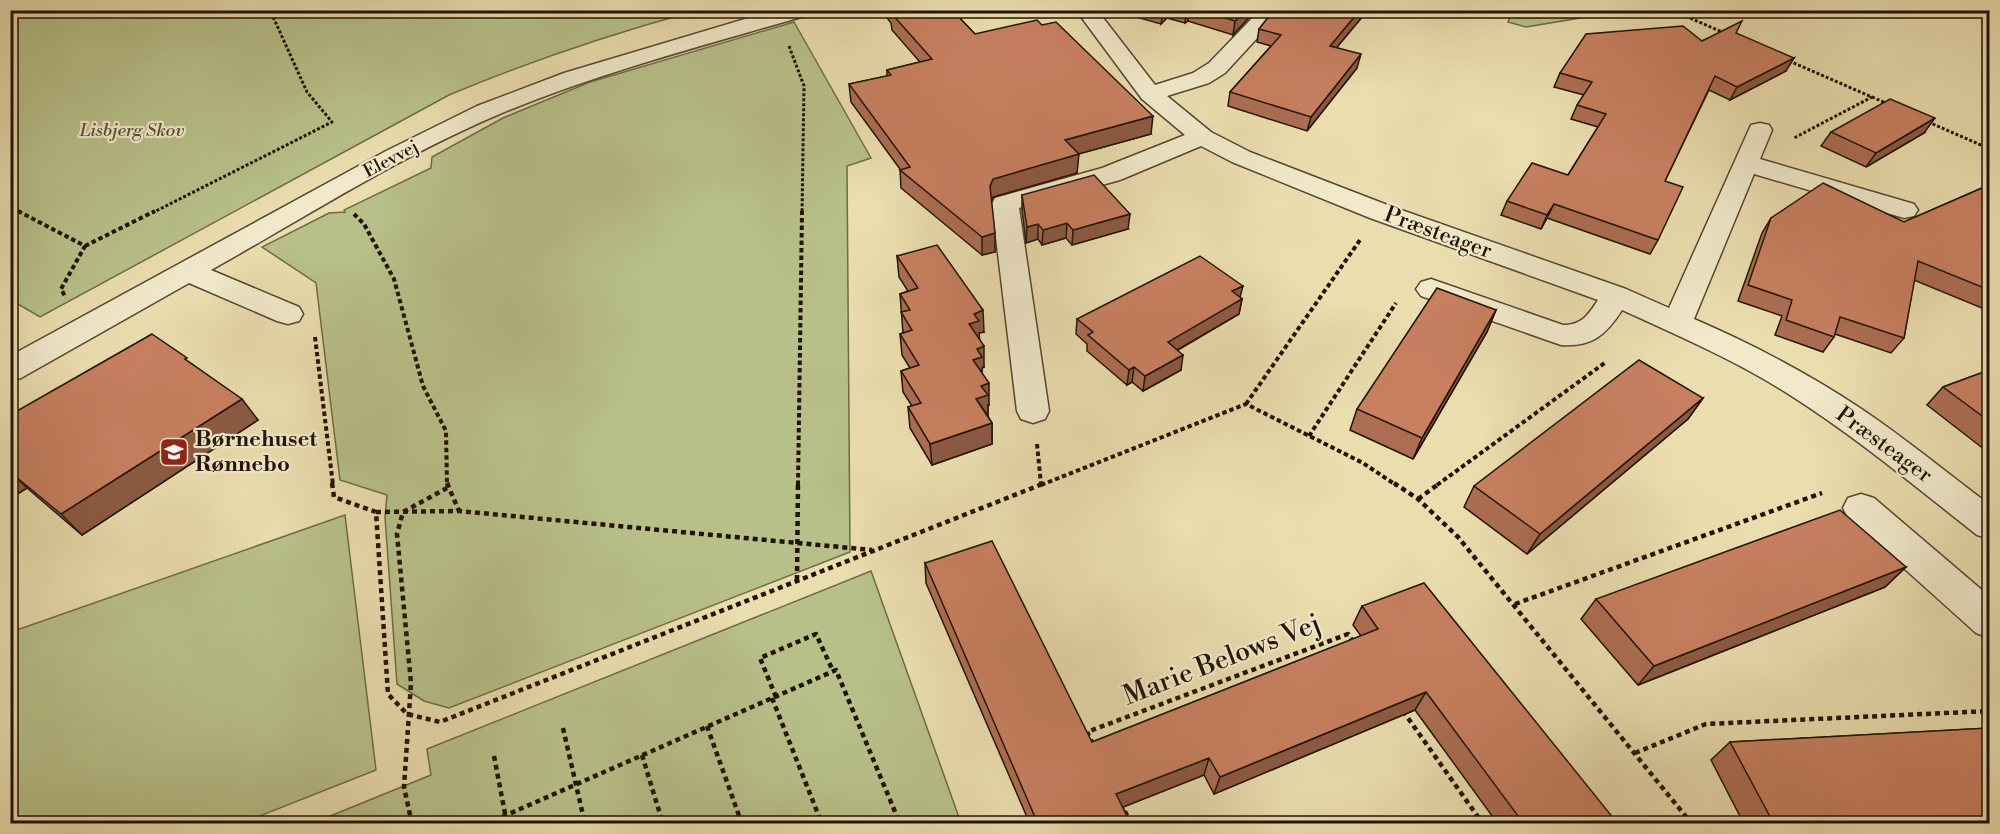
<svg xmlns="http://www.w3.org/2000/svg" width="2000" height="834" font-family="'Libre Bodoni',serif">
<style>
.green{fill:#b8c089;stroke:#6d6a48;stroke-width:1.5}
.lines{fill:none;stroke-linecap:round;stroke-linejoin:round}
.minor-casing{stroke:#544630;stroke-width:3}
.path-far2{stroke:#221306;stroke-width:3;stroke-dasharray:3 2;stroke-linecap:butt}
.path-far1{stroke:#221306;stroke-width:4;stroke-dasharray:4.5 3;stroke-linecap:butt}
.path{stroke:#221306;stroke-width:4.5;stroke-dasharray:5 4;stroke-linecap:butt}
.minor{fill:#f1e9ca;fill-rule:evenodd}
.wall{fill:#ab6d53;stroke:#221306;stroke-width:1.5}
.shaded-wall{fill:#8b5943;stroke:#221306;stroke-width:1.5}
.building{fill:#c77f60;stroke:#221306;stroke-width:1.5}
.labels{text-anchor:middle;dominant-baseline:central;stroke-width:4.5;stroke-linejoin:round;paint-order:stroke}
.far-park-label{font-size:18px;font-style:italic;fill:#565034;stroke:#f1e9ca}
.far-street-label{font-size:18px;fill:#221306;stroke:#f1e9ca}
.street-label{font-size:22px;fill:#221306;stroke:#f1e9ca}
.poi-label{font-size:22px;font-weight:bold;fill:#221306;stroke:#f1e9ca;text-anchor:start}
.near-street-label{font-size:27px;fill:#221306;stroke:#f1e9ca}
</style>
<rect width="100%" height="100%" fill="#eaddae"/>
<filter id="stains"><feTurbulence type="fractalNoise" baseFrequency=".00333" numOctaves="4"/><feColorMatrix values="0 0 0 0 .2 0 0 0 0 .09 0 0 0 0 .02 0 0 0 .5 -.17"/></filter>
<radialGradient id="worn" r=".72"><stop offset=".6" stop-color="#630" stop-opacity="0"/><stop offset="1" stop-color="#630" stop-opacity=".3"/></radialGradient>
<!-- green -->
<g class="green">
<path d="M11,10H695V11C611,34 530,61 449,95L40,317L11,300Z"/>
<path d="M1513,10H1622V11L1526,27L1508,22Z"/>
<path d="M794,22L871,158L847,166L850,552L449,708L424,701L397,684L385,517L387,495L340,480L316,283L262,247L329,213L345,212L344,210L431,168L432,157L503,118L590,82Z"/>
<path d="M345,515L376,770L242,823H11V632Z"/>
<path d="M871,571L961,823H313L431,775L427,749Z"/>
</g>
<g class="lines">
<!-- minor casing -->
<g class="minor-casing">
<g id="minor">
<path d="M775,10H810L808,15C703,46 596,73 495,116C397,158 304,218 211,270L299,307L303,314L299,321L288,324L277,321L189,283L21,378L10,381V356L386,151L477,106L564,73Z"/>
<path d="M1076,10H1097L1155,85L1193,73L1209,63L1260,10H1283L1225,73L1209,83L1167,96L1211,132L1250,152L1390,206L1626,289L1669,308L1751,125L1760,123L1769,125L1772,130L1760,159L1914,204L1918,210L1914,216L1904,218L1754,174L1694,319C1752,344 1807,373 1860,408C1905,438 1947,473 1990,505V539L1977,535C1916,487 1856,437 1790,395C1737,361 1679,336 1622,310C1606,335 1592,347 1561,345L1421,296L1416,289L1421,282L1431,279L1563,325C1582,325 1588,315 1598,300L1370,218L1232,162L1201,146L1120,180L1019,208L1049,411L1045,419L1033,423L1021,419L1017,411L992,204L995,198L1102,168L1185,135L1142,99Z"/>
<path d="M1861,494L1874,498L1990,597V638L1976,633L1848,518L1843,508L1848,498Z"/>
</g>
</g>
<!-- path-far2 -->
<g class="path-far2">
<path d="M1672,10L1724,33"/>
<path d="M789,46L804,86L802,213"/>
<path d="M1789,61L1872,97L1794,138"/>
<path d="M1872,97L1888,104"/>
<path d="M1928,122L1990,149"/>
<path d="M10,207L21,213"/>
<path d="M152,213L332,122L307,92L270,10"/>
</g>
<!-- path-far1 -->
<g class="path-far1">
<path d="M18,211L85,246L61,289L66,298"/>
<path d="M354,214L364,224L394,279L423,386L446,431L447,485"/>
<path d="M85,246L155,211"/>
<path d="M315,337L333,485"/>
<path d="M1246,404L1360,240"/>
<path d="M1309,436L1396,303"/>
<path d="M1037,444L1041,484"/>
<path d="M798,485L802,211"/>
<path d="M1041,485L1246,404L1363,463L1396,485"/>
<path d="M1437,485L1606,362"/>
</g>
<!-- path -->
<g class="path">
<path d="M332,483L334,497L376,512L388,694L407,714L440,722L1045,483"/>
<path d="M447,483L459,511"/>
<path d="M1394,483L1418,499L1458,537L1692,824"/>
<path d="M1418,499L1440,483"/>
<path d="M376,512L459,511L872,550"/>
<path d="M797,580L798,483"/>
<path d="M1515,604L1822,493"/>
<path d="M776,697L760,658L816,634L833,671"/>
<path d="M772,698L822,824"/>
<path d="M1403,711L1483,824"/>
<path d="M707,726L742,824"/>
<path d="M563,728L585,824"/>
<path d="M1093,744L1087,732L1348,634L1353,642"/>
<path d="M1635,753L1706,724L1990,711"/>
<path d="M642,755L663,824"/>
<path d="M494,756L507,824"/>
<path d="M1121,803L1131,824"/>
<path d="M412,824L404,787L411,683L397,534L403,512L447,488"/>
<path d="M486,824L836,670L898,819L889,824"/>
</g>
<!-- minor -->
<use href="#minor" class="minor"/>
</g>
<!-- wall -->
<g class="wall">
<path d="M881,10H952L975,34L1151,134L1078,154L1077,173L993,197L991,201L995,252L982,255L901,188L900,169L851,102L849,84L887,76V70L920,62L892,30L891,23Z"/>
<path d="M1118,10H1256L1233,35L1188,21L1185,23L1167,18L1161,24L1118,12Z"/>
<path d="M1274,10H1368L1337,47L1357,68L1307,131L1228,106L1230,92L1271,46L1257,42L1259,29Z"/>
<path d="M1736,33L1786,71L1730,100L1709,90L1665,181L1658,240L1650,254L1547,218L1541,229L1501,215L1507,201L1568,175L1598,127L1571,119L1577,105L1584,95L1554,87L1560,73Z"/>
<path d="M1831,132L1924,133L1866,167L1821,146Z"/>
<path d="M1989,185V311L1914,280L1904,338L1891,353L1835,334L1834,337L1823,352L1775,335L1782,316L1738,301L1762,233L1771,218L1904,222Z"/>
<path d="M1022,195L1128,229L1072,245L1066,238L1042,245L1038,239L1026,243L1022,210Z"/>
<path d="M897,256L984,332L979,333V339L984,367L982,368V374L989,405H988V416L992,423V444L932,465L910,428L908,407L912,406L903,392L901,371L910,368L902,355L900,334L903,333L900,294L908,291L899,277Z"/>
<path d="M1240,297L1242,299L1239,314L1178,350L1181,370L1143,391L1132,382L1127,385L1087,351V344L1076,334L1077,319Z"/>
<path d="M1496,310L1487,332L1413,459L1350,430L1357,409Z"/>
<path d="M192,364L258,420L82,535L27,488L19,493L10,486V415Z"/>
<path d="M1989,370V453L1927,405L1943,387Z"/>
<path d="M1703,398L1688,419L1527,554L1464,507L1474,486Z"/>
<path d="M925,563L1092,742L1361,636L1353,625L1362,606L1618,824H1498L1415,710L1214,794L1204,775L1123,807L1131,824H1030L926,583Z"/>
<path d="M1906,567L1885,587L1638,685L1581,619L1596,599Z"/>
<path d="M1989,728V824H1744L1711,760L1730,742Z"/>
</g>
<!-- shaded-wall -->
<g class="shaded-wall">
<path d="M1163,10H1168L1167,18L1161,24Z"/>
<path d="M1186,10H1189L1188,21L1185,23Z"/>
<path d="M1246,10H1256L1233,35L1235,21Z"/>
<path d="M1360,10H1368L1327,59L1330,46Z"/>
<path d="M1361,54L1357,68L1307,131L1311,117Z"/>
<path d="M1794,58L1786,71L1730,100L1737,87Z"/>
<path d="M1153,116L1151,134L1064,158L1065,140Z"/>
<path d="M1935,118L1924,133L1866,167L1876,153Z"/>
<path d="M1079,154L1077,173L993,197L990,204V186L993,179Z"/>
<path d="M1554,204L1547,218L1541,229L1547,215Z"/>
<path d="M1130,214L1128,229L1072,245L1073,230Z"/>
<path d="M1067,223L1066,238L1042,245L1043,230Z"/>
<path d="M1038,224V239L1026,243L1027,227Z"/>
<path d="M995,233V252L982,255V237Z"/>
<path d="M1243,286L1239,301L1242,299L1239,314L1165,357L1168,342L1232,291Z"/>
<path d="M983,310L984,332L979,333L980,342L969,324L974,314Z"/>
<path d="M1496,310L1487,332L1413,459L1422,438Z"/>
<path d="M984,346V367L982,368V378L973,360L977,349Z"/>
<path d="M1183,355L1181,370L1143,391L1145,376Z"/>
<path d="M1134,367L1132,382L1127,385L1129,370Z"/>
<path d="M989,383V405H988V416L976,399L981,386Z"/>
<path d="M1703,398L1688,419L1527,554L1540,534Z"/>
<path d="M242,399L258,420L82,535L61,514Z"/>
<path d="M992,423V444L932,465L930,444Z"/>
<path d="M10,472L27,488L19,493L10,485Z"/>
<path d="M1906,567L1885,587L1638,685L1654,666Z"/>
<path d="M1426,692L1415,710L1214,794L1220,777Z"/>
<path d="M1209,758L1204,775L1113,811L1116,794Z"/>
</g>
<!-- building -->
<g class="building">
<path d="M894,10H952L975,34L1037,20L1042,25L1056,22L1153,116L1065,140L1079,154L993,179L990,186L995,233L982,237L900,170L910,167L849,84L891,75L887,70L932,59L891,13L896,12Z"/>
<path d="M1200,10H1246L1235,21Z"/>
<path d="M1274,10H1360L1330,46L1361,54L1311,117L1230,92L1281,35L1259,29Z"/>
<path d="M1742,21L1736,33L1794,58L1737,87L1715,76L1665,181L1683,187L1658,240L1554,204L1547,215L1507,201L1532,163L1568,175L1606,114L1577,105L1592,82L1560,73L1586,34L1683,26L1702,41Z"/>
<path d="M1890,99L1935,118L1876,153L1831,132Z"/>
<path d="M1094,175L1130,214L1073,230L1067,223L1043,230L1038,224L1027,227L1022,195Z"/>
<path d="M1823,183L1904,222L1989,185V290L1918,261L1904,338L1840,317L1834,337L1786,320L1792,300L1748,285L1771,218Z"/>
<path d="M937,245L983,310L974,314L979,321L969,324L984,346L977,349L982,357L973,360L989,383L981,386L988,395L976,399L992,423L930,444L908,407L921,403L901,371L919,365L900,334L912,330L901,312L910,310L900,294L918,288L897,256Z"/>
<path d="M1200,256L1243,286L1232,291L1242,299L1168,342L1183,355L1145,376L1134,367L1129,370L1088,335L1093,332L1077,319Z"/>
<path d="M1437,288L1496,310L1422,438L1357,409Z"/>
<path d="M152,334L187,358L185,359L242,399L61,514L10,472V415Z"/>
<path d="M1639,360L1703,398L1540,534L1474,486Z"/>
<path d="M1989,370V421L1943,387Z"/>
<path d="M1840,510L1906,567L1654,666L1596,599Z"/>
<path d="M992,541L1092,742L1378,629L1362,606L1424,583L1618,824H1524L1426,692L1220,777L1209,758L1116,794L1131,824H1038L925,563Z"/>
<path d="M1989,728V820L1927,824H1774L1730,742Z"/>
</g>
<!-- icons -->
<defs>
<g id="school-square" transform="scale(1.5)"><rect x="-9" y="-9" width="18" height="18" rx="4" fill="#8f2418" stroke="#f1e9ca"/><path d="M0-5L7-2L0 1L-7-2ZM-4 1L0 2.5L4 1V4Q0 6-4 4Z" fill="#fff"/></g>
</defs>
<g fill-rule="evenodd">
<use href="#school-square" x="174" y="452"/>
</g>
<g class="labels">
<!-- far-park labels -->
<g class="far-park-label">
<text x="132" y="130">Lisbjerg Skov</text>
</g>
<!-- far-street labels -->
<g class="far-street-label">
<text transform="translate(391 159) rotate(-28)">Elevvej</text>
</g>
<!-- street labels -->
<g class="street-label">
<text transform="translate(1438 233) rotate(20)">Præsteager</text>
<text transform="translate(1884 445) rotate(36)">Præsteager</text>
</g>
<!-- poi labels -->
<g class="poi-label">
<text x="195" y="439">Børnehuset<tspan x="195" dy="25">Rønnebo</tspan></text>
</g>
<!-- near-street labels -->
<g class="near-street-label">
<text transform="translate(1222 660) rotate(-21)">Marie Belows Vej</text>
</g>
</g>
<!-- margin -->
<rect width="2000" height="834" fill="none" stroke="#eaddae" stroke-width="36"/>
<rect x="12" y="12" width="1976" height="810" fill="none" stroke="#221306" stroke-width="3"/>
<rect x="18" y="18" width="1964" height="798" fill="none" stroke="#221306" stroke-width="1.5"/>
<rect width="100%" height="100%" filter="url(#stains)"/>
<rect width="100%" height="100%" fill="url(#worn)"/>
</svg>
